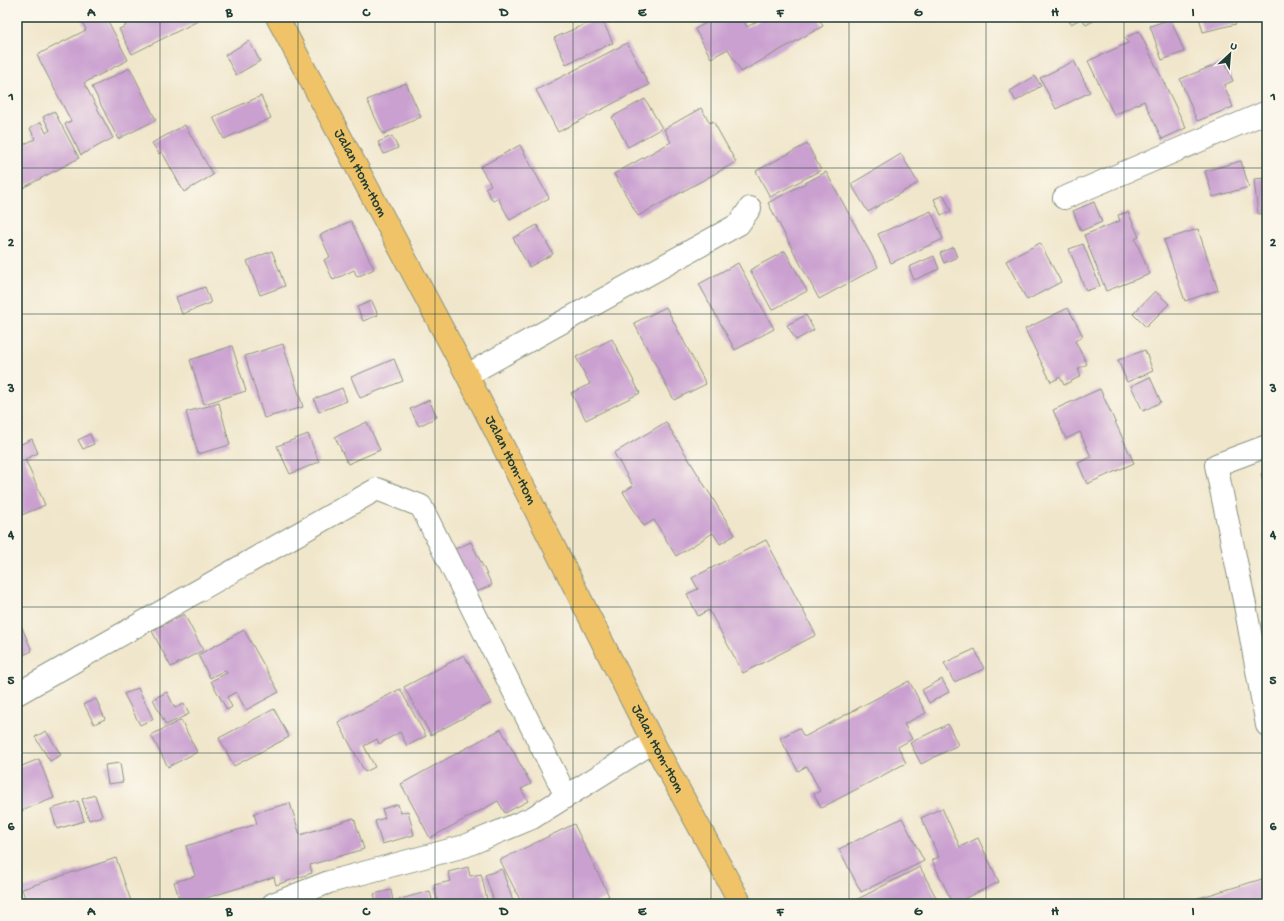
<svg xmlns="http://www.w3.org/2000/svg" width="1284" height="921" font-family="'Gochi Hand',sans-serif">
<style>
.building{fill:#caa0d0}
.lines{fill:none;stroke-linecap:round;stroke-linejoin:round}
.minor-casing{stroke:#889280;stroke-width:24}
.trunk-casing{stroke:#889280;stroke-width:24}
.minor{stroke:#fff;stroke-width:22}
.trunk{stroke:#f0c369;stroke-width:22}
.grid{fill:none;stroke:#1f3d34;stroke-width:1;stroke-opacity:0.55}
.labels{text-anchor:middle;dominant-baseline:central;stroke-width:4;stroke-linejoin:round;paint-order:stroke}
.street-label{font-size:15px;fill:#1f3d34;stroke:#fbf7ec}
.neatline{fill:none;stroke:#1f3d34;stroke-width:1.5}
.grid-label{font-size:13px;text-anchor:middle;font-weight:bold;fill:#1f3d34}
</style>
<rect width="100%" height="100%" fill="#fbf7ec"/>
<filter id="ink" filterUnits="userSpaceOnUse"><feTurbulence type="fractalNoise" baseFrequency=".025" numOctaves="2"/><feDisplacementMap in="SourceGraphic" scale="8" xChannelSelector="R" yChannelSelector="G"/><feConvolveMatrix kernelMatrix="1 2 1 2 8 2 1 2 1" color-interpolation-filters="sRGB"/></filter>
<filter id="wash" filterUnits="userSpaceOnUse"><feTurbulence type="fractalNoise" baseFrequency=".012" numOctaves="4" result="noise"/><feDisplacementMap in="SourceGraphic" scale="16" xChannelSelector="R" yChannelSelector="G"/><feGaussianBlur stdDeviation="0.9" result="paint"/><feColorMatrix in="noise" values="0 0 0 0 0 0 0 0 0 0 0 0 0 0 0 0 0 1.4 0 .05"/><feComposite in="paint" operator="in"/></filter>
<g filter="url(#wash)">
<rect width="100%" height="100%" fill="#f0e6cb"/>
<g id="blocks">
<!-- building -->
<g class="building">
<path d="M80,17H117L108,21L128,60L84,83L113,138L81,155L65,124L71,121L37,55L86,30Z"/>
<path d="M121,17H201L202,19L132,54L119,29L126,26Z"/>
<path d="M601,17L613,43L566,64L554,38Z"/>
<path d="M717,17H741L747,27L764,17H818L823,26L741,72L728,49L711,58L695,29Z"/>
<path d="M1067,17H1101L1086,25L1082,18L1071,24Z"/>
<path d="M1199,17H1234L1236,24L1203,32Z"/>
<path d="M1171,19L1184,52L1162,60L1150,26Z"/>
<path d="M1139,31L1186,128L1162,139L1144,101L1114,115L1088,61L1128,43L1125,38Z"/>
<path d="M249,41L260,61L236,75L225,55Z"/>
<path d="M627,43L649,85L558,132L536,90Z"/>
<path d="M1074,61L1090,92L1056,109L1040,78Z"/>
<path d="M1225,61L1233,81L1224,85L1233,107L1197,121L1180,79Z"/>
<path d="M130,68L156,120L118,139L92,87Z"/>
<path d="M1035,76L1041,86L1016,101L1010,91Z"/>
<path d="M406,83L421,117L383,134L367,100Z"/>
<path d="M261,96L271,118L224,139L213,117Z"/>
<path d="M645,99L662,128L628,147L612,117Z"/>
<path d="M701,108L710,123L713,121L736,162L638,216L614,174L671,142L664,129Z"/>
<path d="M54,111L79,158L17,191V148L35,139L30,128L41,122L46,133L50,130L43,117Z"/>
<path d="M185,125L213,175L184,192L162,152L159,154L152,143Z"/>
<path d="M392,136L398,148L384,154L378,142Z"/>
<path d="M807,144L821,170L770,197L756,171Z"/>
<path d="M520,145L549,198L510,220L498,198L493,201L485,188L491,185L480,167Z"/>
<path d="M901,154L918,183L868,212L851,184Z"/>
<path d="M1241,161L1249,187L1213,197L1205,171Z"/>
<path d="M826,172L878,267L819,299L768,203Z"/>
<path d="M1267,178V213L1258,214L1254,179Z"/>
<path d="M944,195L951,211L941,215L934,199Z"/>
<path d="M1094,202L1102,222L1081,231L1073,211Z"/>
<path d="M931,211L943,239L891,263L878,234Z"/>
<path d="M1128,212L1139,237L1135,239L1150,274L1106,291L1084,235L1120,221L1118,215Z"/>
<path d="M351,221L374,269L357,277L354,270L333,280L324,260L330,257L320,235Z"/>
<path d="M537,225L553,254L529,267L513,238Z"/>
<path d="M1198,229L1218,290L1185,301L1164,240Z"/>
<path d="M1040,243L1061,282L1027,300L1006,261Z"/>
<path d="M1083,244L1100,286L1086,291L1069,249Z"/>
<path d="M953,247L957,257L944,263L940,253Z"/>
<path d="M272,251L285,286L260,295L247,261Z"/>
<path d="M785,251L807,291L772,310L750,270Z"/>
<path d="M934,256L939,269L914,280L909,267Z"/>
<path d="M738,263L774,329L735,350L699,284Z"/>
<path d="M205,287L211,303L182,314L176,297Z"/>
<path d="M1155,291L1169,304L1146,327L1133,314Z"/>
<path d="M372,301L378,315L363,321L357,307Z"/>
<path d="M666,307L706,384L674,400L634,323Z"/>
<path d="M1068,308L1083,336L1075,341L1087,364L1078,369L1081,376L1064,385L1060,377L1051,382L1025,329Z"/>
<path d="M806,315L814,330L796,340L787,325Z"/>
<path d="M612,339L640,393L586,420L571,393L590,384L576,357Z"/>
<path d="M283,344L303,407L264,418L245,356Z"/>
<path d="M232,346L246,391L204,404L190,360Z"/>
<path d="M1145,350L1153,371L1127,382L1118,360Z"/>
<path d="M394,359L403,381L360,398L351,377Z"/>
<path d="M1150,377L1161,402L1143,411L1131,386Z"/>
<path d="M342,388L347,401L319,412L314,399Z"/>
<path d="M1100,389L1134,463L1087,484L1078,463L1091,457L1080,432L1066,439L1053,410Z"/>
<path d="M429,400L437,417L419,426L410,409Z"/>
<path d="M219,403L230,445L198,454L186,412Z"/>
<path d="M17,408L23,419L17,422Z"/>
<path d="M367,422L380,450L348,464L335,437Z"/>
<path d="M666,422L735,535L720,544L713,533L676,556L654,520L644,526L623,492L633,486L614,453Z"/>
<path d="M90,434L94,444L83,449L78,440Z"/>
<path d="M308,434L319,462L290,474L277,446Z"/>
<path d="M32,439L38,453L25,459L45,505L17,517V446Z"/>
<path d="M1267,472V492L1261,474Z"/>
<path d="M766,540L816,635L743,673L709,610L698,616L687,594L698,589L692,578Z"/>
<path d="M471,542L492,585L474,593L453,550Z"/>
<path d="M184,614L203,650L171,667L152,631Z"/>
<path d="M17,616L32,651L17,658Z"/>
<path d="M244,630L279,692L246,710L236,692L227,697L232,707L227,710L211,681L227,673L225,670L210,678L198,655Z"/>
<path d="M975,649L984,669L954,682L944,663Z"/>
<path d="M464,655L491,703L431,735L404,687Z"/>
<path d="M942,679L949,692L929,703L922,690Z"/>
<path d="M909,681L926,713L904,724L912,739L898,747L906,763L821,808L814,794L820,791L807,766L798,771L780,738L799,728L804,737Z"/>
<path d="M138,688L153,719L140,725L124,694Z"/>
<path d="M400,689L426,736L407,746L400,732L379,744L377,739L364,746L375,767L365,772L338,722Z"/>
<path d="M167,692L175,708L184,704L189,714L166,725L153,699Z"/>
<path d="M96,699L105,719L94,724L84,704Z"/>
<path d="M274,709L289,737L234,766L219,738Z"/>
<path d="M181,720L197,752L168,767L151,735Z"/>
<path d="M948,724L958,745L921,764L910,743Z"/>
<path d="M501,729L531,784L521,789L528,801L505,813L498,801L430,838L401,784Z"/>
<path d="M46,731L61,755L50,761L35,737Z"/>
<path d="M39,759L54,798L21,811L17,800V768Z"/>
<path d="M120,763L123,782L108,784L105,765Z"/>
<path d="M95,795L102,816L89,820L82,799Z"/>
<path d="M78,801L84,821L57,829L51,809Z"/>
<path d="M290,803L300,835L354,818L364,849L310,865L312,873L276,885L274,877L187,904H181L174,882L195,876L186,846L257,824L254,813Z"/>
<path d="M398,804L400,813L408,811L414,835L382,844L375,821L385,818L382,809Z"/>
<path d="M942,808L960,847L978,838L999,882L953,904L932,860L939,857L921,818Z"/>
<path d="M902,818L924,861L861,892L839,849Z"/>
<path d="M574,824L609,896L592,904H577L576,902L571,904H522L500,860Z"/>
<path d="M116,858L132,904H27L22,889Z"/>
<path d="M468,867L470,876L481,874L487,899L481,900L482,904H438L434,885L451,881L448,872Z"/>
<path d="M920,867L939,903L936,904H848Z"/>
<path d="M502,869L514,904H495L485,875Z"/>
<path d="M1262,879L1267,894V904H1194L1192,900Z"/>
<path d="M391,890L393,901L430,891L433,904H377L374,894Z"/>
</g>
</g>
</g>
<g filter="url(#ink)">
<use href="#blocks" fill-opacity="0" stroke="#889280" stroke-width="1"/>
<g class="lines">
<!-- minor casing -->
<g class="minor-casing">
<g id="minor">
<path d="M1064,198L1267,112"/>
<path d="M467,375L739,224L750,208"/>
<path d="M1267,446L1216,465L1245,605L1267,725"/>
<path d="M17,694L377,489L421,506L566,796"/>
<path d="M273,904L329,882L465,846L532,818L653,742"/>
</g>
</g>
<!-- trunk casing -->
<g class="trunk-casing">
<g id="trunk">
<path id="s1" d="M277,17L467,375L653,742L741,904"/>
</g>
</g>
<!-- minor -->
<use href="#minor" class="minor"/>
<!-- trunk -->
<use href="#trunk" class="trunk"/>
</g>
</g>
<!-- grid -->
<path class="grid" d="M160,17V904M298,17V904M435,17V904M573,17V904M711,17V904M849,17V904M986,17V904M1124,17V904M17,168H1267M17,314H1267M17,460H1267M17,607H1267M17,753H1267"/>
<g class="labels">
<!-- street labels -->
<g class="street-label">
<text stroke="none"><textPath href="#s1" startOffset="177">Jalan Hom-Hom</textPath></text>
<text stroke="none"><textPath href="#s1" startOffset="501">Jalan Hom-Hom</textPath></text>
<text stroke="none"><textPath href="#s1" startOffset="825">Jalan Hom-Hom</textPath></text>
</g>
</g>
<!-- margin -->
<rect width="1284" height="921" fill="none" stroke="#fbf7ec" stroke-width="44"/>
<!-- north arrow -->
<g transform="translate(1230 54) rotate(26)" stroke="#fbf7ec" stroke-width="3" paint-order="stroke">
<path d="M0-3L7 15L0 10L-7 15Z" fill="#1f3d34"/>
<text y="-6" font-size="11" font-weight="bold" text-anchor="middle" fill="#1f3d34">U</text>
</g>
<rect x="22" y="22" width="1240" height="877" class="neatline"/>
<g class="grid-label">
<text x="91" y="16">A</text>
<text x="229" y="16">B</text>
<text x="366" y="16">C</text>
<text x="504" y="16">D</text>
<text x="642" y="16">E</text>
<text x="780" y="16">F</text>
<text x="918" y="16">G</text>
<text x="1055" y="16">H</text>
<text x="1193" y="16">I</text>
<text x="11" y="100">1</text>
<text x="1273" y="100">1</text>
<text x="11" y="246">2</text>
<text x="1273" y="246">2</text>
<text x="11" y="392">3</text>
<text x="1273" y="392">3</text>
<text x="11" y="538">4</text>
<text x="1273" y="538">4</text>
<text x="11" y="684">5</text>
<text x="1273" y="684">5</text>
<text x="11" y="830">6</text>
<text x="1273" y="830">6</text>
<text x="91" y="915">A</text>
<text x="229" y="915">B</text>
<text x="366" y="915">C</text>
<text x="504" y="915">D</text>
<text x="642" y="915">E</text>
<text x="780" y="915">F</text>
<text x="918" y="915">G</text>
<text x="1055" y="915">H</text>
<text x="1193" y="915">I</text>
</g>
</svg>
